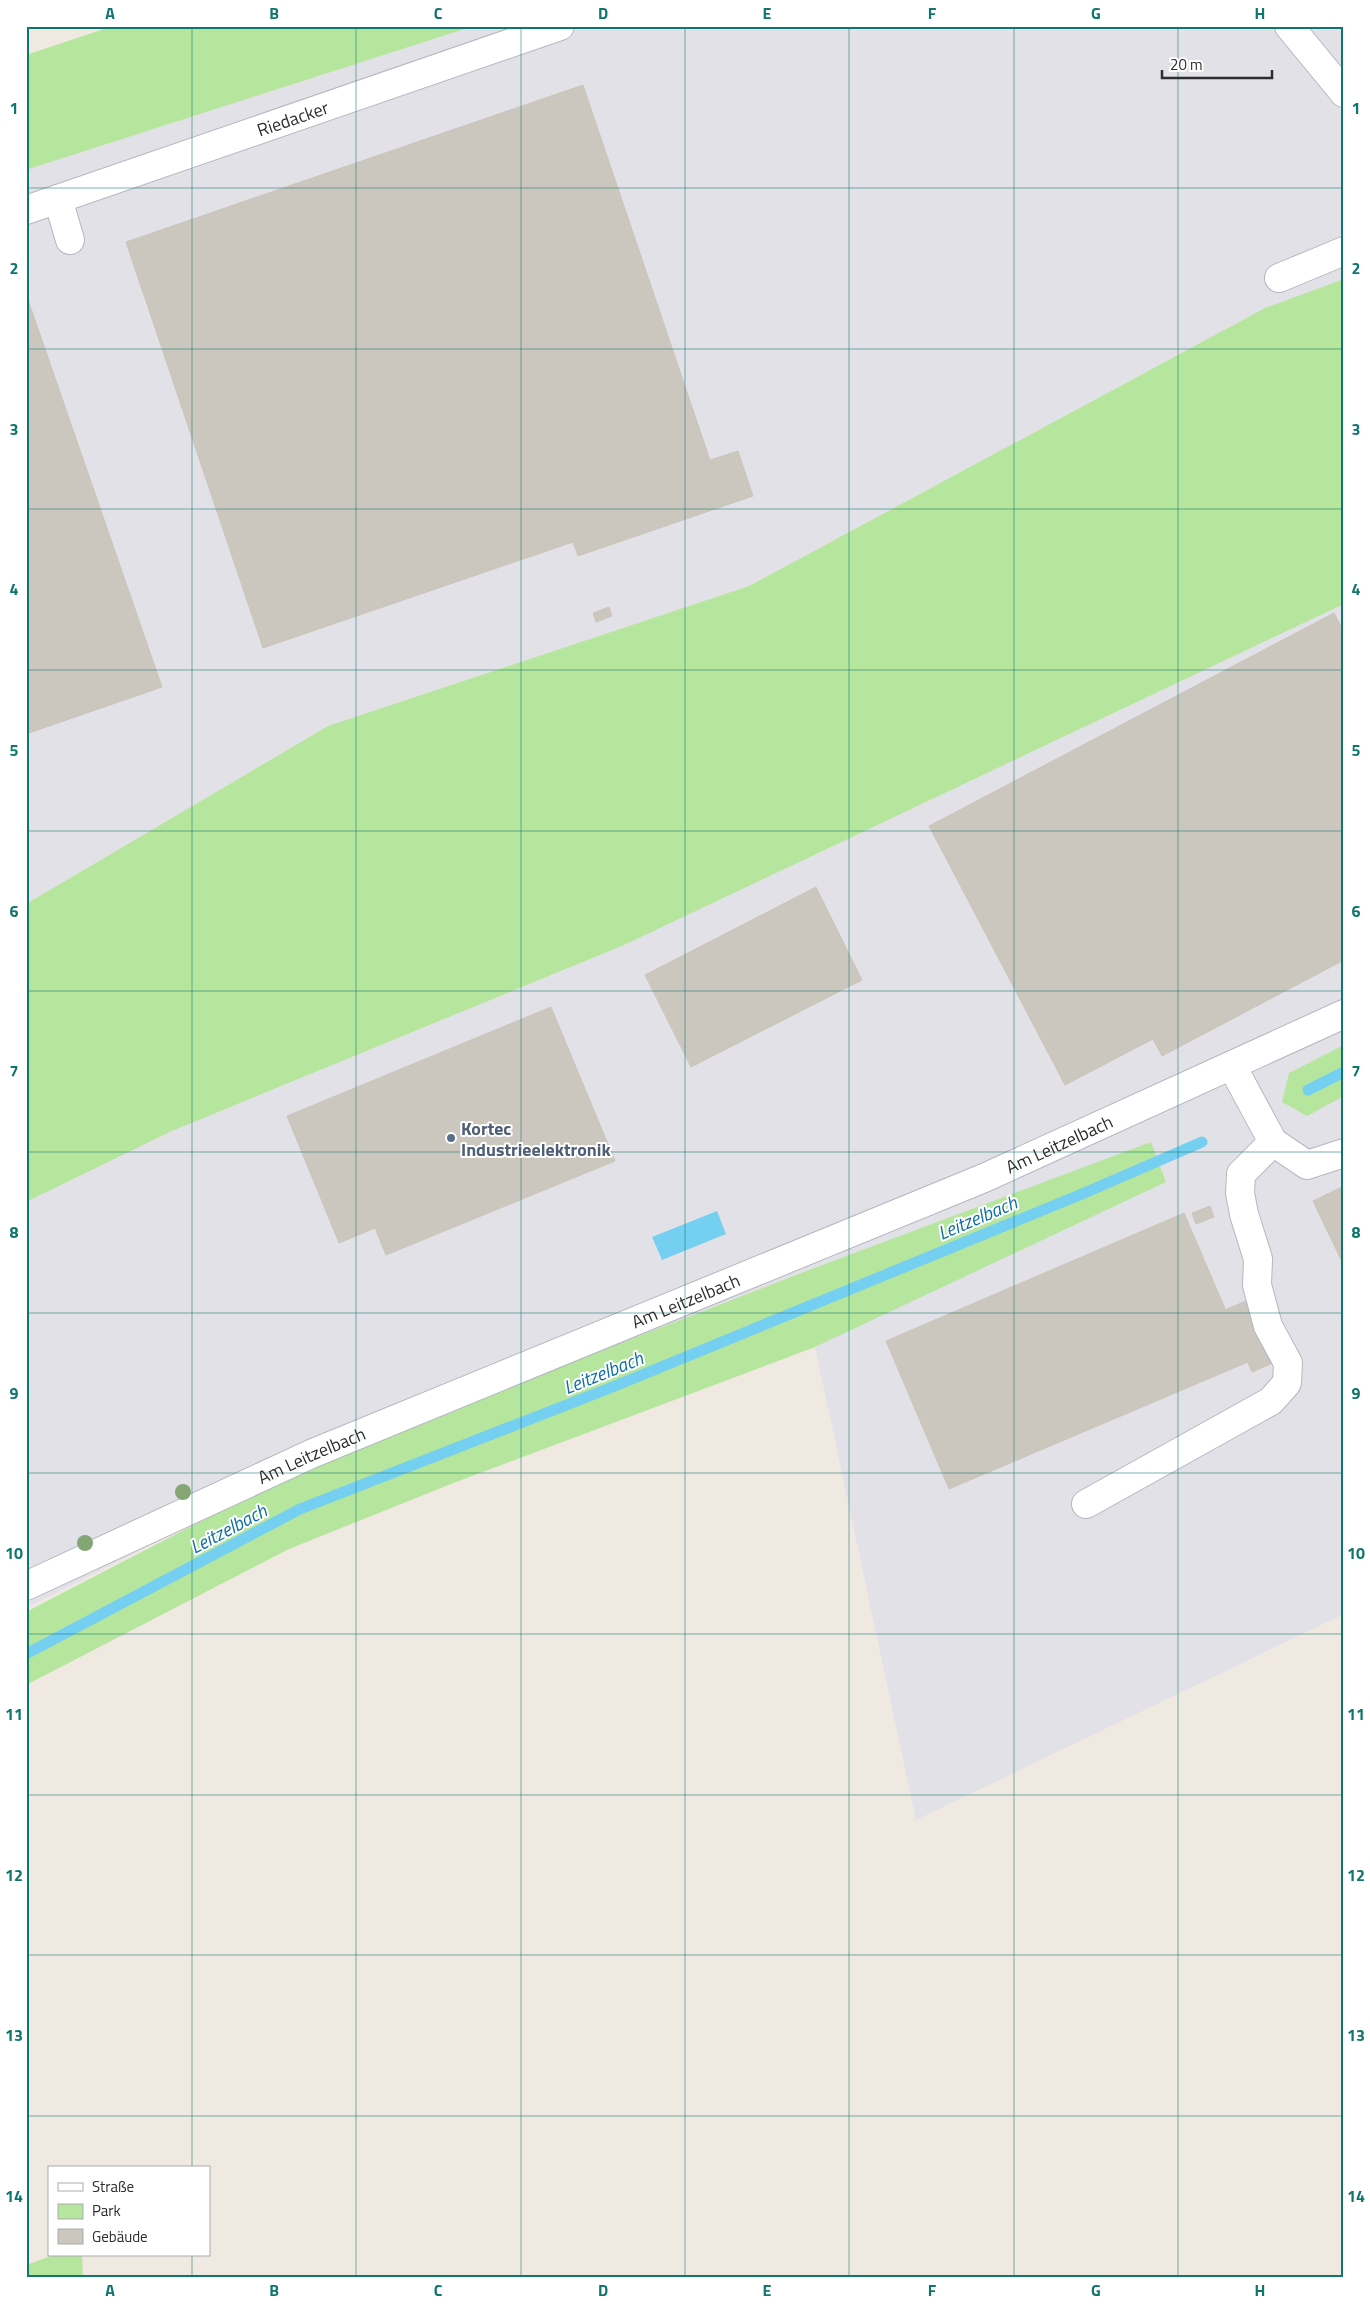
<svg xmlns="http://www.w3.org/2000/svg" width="1370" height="2304" font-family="'Titillium Web',sans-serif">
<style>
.industrial{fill:#e3e1e8}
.green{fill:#b6e59e}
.water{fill:#75cff0}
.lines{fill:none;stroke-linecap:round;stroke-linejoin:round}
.stream{stroke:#75cff0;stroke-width:11}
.building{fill:#cbc7bf;stroke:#cbc5ba}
.minor-casing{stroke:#b4b7c1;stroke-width:30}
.minor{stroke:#fff;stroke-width:28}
.tree{fill:#84a574}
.grid{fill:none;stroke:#0f766e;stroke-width:1;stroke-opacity:0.55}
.service-dot{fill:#5c6f8a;stroke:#fff;stroke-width:2}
.labels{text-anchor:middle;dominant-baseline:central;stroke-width:4;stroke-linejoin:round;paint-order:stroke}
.street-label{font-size:18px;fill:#2e2e2e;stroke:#fff}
.service-label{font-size:18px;font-weight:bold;fill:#4e5e75;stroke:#fff;text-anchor:start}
.water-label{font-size:19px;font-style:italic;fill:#0d6fa3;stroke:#fff}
.neatline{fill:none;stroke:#0f766e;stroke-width:2}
.grid-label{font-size:16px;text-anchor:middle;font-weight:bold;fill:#0f766e}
</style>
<rect width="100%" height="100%" fill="#efe9e1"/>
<!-- industrial -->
<g class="industrial">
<path d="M474,26H1344V279L1265,308L749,586L328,726L26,904V170Z"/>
<path d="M1344,604V1614L916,1820L815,1347L809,1271L317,1461L26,1608V1202L172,1131L624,945Z"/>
</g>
<!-- green -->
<g class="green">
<path d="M113,26H474L26,170V55Z"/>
<path d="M1344,279V604L624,945L172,1131L26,1202V904L328,726L749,586L1265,308Z"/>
<path d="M1344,1045V1096L1307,1116L1282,1102L1289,1073Z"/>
<path d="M1151,1142L1166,1182L815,1347L456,1482L289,1549L26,1685V1612L317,1461L809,1270Z"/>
<path d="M54,2255H82L83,2278H26V2265Z"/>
</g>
<!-- water -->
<path class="water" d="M717,1211L726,1234L662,1260L652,1237Z"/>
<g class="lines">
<!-- stream -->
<g class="stream">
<path d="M1308,1090L1344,1072"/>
<path d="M26,1654L300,1509L615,1386L1082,1194L1202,1142"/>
</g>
</g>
<!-- building -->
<g class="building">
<path d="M583,85L710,460L738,451L753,496L578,556L573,542L263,648L126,242Z"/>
<path d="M26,294L162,687L26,734Z"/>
<path d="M609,607L612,616L596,622L593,613Z"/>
<path d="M1334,613L1344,632V960L1162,1056L1153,1039L1065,1085L929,826Z"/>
<path d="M816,887L862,980L691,1067L645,975Z"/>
<path d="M551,1007L615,1161L386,1255L375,1228L339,1243L287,1116Z"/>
<path d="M1344,1186V1266L1313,1201Z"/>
<path d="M1210,1206L1214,1217L1196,1224L1192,1213Z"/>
<path d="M1184,1213L1248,1362L949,1489L886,1341Z"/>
<path d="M1253,1298L1280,1360L1252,1372L1225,1310Z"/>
</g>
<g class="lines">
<!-- minor casing -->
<g class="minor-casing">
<g id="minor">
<path d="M1289,26L1344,93"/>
<path d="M58,199L70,240"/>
<path id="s1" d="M26,210L560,26"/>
<path d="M1279,278L1344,251"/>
<path d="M1232,1066L1273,1142L1307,1165L1344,1153"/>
<path d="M1086,1504L1271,1401L1287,1383L1288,1363L1268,1326L1257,1285L1258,1259L1244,1214L1240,1193L1241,1174L1273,1142"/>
<path id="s2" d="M26,1586L311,1454L984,1178L1344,1014"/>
</g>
</g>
<!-- minor -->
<use href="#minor" class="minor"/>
</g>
<!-- trees -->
<g class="tree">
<circle cx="183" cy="1492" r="8"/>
<circle cx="85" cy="1543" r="8"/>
</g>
<!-- grid -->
<path class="grid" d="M192,26V2168M356,26V2278M521,26V2278M685,26V2278M849,26V2278M1014,26V2278M1178,26V2278M26,188H1344M26,349H1344M26,509H1344M26,670H1344M26,831H1344M26,991H1344M26,1152H1344M26,1313H1344M26,1473H1344M26,1634H1344M26,1795H1344M26,1955H1344M26,2116H1344M192,2255V2278"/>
<!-- markers -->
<circle class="service-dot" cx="451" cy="1138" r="5"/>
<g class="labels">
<!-- street labels -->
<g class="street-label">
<text stroke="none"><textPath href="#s1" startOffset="282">Riedacker</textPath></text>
<text stroke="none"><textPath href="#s2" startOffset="1124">Am Leitzelbach</textPath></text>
<text stroke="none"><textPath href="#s2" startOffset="719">Am Leitzelbach</textPath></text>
<text stroke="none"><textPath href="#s2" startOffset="314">Am Leitzelbach</textPath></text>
</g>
<!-- service labels -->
<g class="service-label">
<text x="461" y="1128">Kortec<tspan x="461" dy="21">Industrieelektronik</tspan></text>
</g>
<!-- water labels -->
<g class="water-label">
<text transform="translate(977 1217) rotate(-23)">Leitzelbach</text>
<text transform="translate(603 1372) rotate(-22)">Leitzelbach</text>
<text transform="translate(228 1528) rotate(-28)">Leitzelbach</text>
</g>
</g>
<!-- border -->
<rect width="1370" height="2304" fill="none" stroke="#ffffff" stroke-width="55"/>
<!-- legend -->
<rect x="48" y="2166" width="162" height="90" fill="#ffffff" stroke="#ababab"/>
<rect x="58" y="2183" width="25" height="8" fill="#ffffff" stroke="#ababab"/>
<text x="92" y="2192" font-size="15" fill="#2e2e2e">Straße</text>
<rect x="58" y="2204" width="25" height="15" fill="#b6e59e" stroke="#ababab"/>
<text x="92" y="2216" font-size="15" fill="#2e2e2e">Park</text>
<rect x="58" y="2229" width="25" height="15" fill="#cbc7bf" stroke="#ababab"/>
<text x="92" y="2242" font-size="15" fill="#2e2e2e">Gebäude</text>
<!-- scale -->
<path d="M1162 70v8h110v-8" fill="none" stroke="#2e2e2e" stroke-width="2.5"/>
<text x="1170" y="70" font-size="15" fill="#2e2e2e" stroke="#ffffff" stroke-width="4" paint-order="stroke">20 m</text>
<rect x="28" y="28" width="1314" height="2248" class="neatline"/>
<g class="grid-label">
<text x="110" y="19">A</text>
<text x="274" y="19">B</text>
<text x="438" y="19">C</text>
<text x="603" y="19">D</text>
<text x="767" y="19">E</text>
<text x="932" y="19">F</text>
<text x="1096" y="19">G</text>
<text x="1260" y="19">H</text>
<text x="14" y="114">1</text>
<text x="1356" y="114">1</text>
<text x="14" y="274">2</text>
<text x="1356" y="274">2</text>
<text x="14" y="435">3</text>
<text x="1356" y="435">3</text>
<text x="14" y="595">4</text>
<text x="1356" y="595">4</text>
<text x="14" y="756">5</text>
<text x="1356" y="756">5</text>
<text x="14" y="917">6</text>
<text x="1356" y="917">6</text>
<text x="14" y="1077">7</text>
<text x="1356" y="1077">7</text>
<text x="14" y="1238">8</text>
<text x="1356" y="1238">8</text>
<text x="14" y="1399">9</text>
<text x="1356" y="1399">9</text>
<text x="14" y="1559">10</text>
<text x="1356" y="1559">10</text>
<text x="14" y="1720">11</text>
<text x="1356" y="1720">11</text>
<text x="14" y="1881">12</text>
<text x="1356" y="1881">12</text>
<text x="14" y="2041">13</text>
<text x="1356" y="2041">13</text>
<text x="14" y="2202">14</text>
<text x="1356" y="2202">14</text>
<text x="110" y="2296">A</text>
<text x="274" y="2296">B</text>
<text x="438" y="2296">C</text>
<text x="603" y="2296">D</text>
<text x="767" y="2296">E</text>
<text x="932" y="2296">F</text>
<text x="1096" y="2296">G</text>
<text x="1260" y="2296">H</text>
</g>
</svg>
